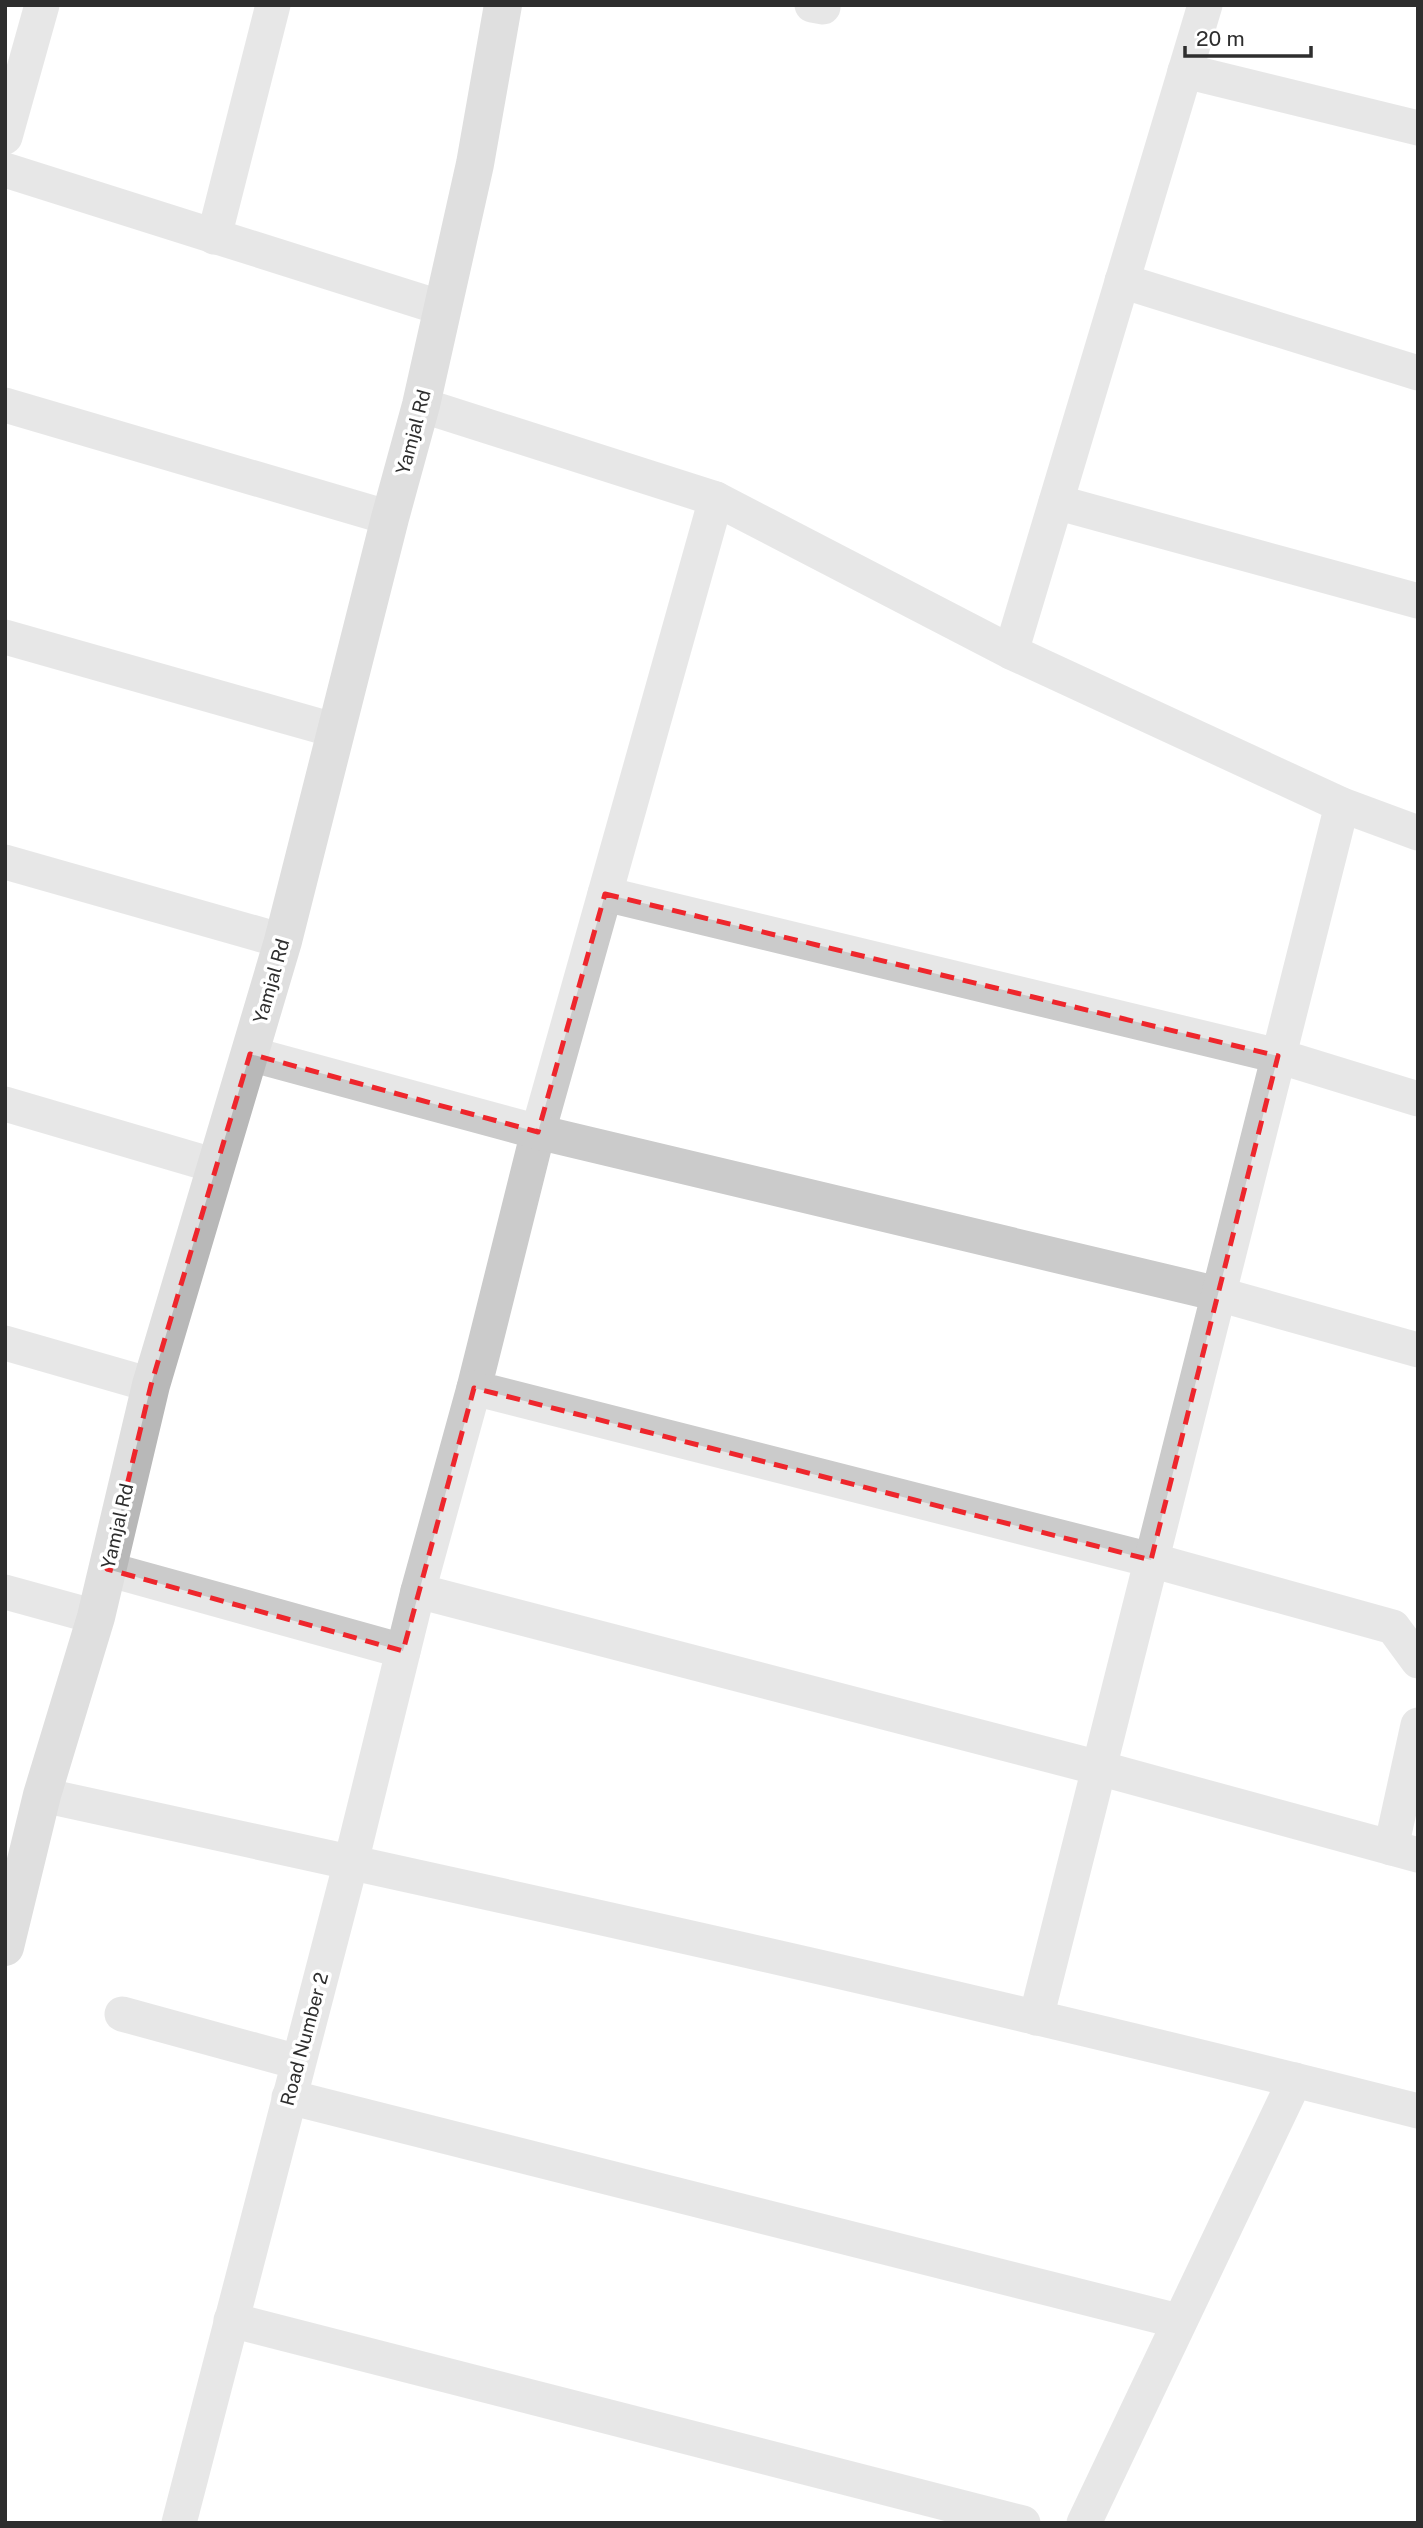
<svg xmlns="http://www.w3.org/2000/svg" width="1423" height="2528" font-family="'Public Sans',sans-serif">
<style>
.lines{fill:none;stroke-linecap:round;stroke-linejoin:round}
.street{stroke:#cbcbcb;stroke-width:35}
.secondary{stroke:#b8b8b8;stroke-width:38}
.marked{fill:none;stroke:#ee262c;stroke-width:5;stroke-dasharray:14 9;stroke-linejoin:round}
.labels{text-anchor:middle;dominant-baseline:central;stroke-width:7;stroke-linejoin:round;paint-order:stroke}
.street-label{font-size:19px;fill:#2e2e2e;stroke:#fff}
</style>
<rect width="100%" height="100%" fill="#fff"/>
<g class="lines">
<!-- street -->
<g class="street">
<path d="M812,5L823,7"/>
<path d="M1185,71L1418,128"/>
<path d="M5,137L42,5"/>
<path d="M5,170L442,308"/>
<path d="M214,237L273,5"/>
<path d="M1122,281L1418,373"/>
<path d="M5,405L390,518"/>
<path d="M421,405L716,499L1011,652L1342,805L1418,833"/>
<path d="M716,499L538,1132L474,1388L1151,1560L1393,1627L1418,1661"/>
<path d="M1056,502L1418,601"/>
<path d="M5,637L337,731"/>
<path d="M1011,652L1205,5"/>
<path d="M5,862L283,941"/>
<path d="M605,894L1278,1056L1418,1099"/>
<path d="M250,1054L538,1132L1218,1294L1418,1350"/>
<path d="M5,1104L216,1166"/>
<path d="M5,1343L151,1385"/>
<path d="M107,1569L403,1651"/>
<path d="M418,1591L1099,1768L1418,1855"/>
<path d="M5,1592L96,1617"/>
<path d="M42,1795C502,1895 962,1995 1418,2111"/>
<path d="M1391,1848L1418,1725"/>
<path d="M122,2014L298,2062"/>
<path d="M1036,2018L1342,805"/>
<path d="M289,2097L1178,2321"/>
<path d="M231,2320L1023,2523"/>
<path d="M179,2523L351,1862L418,1591L474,1388"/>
<path d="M1084,2523L1295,2080"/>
</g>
<!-- secondary -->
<path class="secondary" d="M5,1947L42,1795L96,1617L151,1385L283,941L390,518L421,405L475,164L503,5"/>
</g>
<!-- marked area -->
<path d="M0 0H1423V2528H0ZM605,894L1278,1056L1151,1560L474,1388L403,1651L107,1569L151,1385L250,1054L538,1132Z" fill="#fff" fill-opacity=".55" fill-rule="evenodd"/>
<path class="marked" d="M605,894L1278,1056L1151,1560L474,1388L403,1651L107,1569L151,1385L250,1054L538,1132Z"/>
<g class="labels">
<!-- street labels -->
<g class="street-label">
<text transform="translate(413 432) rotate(-75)">Yamjal Rd</text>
<text transform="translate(271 981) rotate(-74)">Yamjal Rd</text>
<text transform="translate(117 1526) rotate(-77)">Yamjal Rd</text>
<text transform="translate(304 2039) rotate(-75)">Road Number 2</text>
</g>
</g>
<!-- border -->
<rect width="1423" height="2528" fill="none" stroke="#2e2e2e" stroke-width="14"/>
<!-- scale -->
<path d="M1185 46v10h126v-10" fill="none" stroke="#2e2e2e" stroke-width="3.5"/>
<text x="1196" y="46" font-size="21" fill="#2e2e2e" stroke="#ffffff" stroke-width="5" paint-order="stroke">20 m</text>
</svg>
